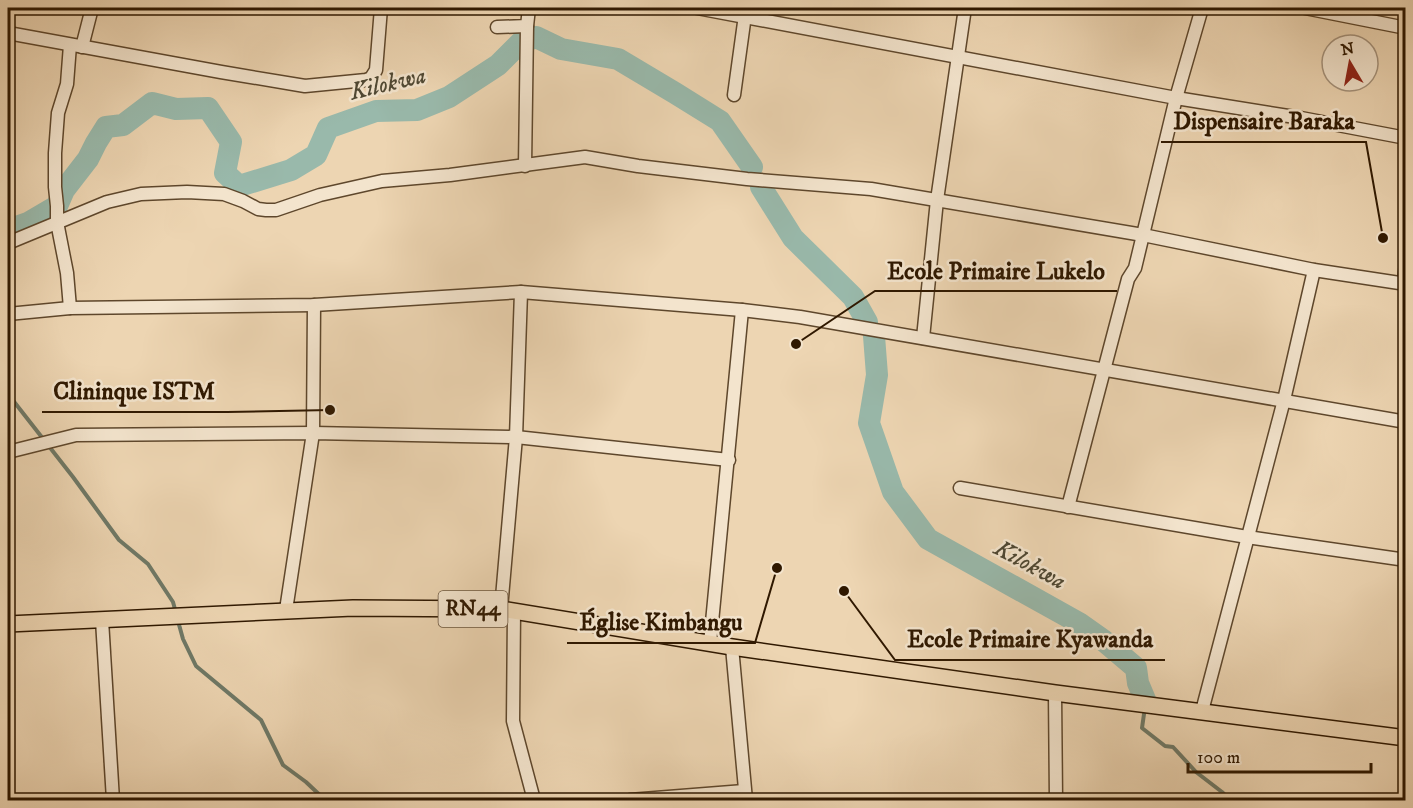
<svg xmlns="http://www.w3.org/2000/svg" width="1413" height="808" font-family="'IM FELL DW Pica',serif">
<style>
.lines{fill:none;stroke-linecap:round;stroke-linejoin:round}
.stream{stroke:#6f7967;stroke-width:4}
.river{stroke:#99b9ab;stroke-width:22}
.minor-casing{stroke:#5e472c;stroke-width:15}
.major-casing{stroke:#2f1800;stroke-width:18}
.minor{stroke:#f3e4cd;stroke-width:12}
.major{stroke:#edd5b2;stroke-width:15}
.labels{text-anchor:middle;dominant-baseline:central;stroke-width:5;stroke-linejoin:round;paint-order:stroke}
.shield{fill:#f3e4cd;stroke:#6a553e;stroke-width:1.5}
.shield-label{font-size:21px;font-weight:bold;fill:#2f1800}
.water-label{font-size:24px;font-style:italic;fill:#4f4833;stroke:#f3e4cd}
.leader{fill:none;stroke:#2f1800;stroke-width:2}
.callout-dot{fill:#2f1800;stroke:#f3e4cd;stroke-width:2}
.callout-label{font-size:24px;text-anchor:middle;font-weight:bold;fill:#2f1800;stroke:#f3e4cd;stroke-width:5;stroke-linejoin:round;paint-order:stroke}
</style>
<rect width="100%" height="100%" fill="#edd5b2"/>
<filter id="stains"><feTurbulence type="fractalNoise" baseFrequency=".00333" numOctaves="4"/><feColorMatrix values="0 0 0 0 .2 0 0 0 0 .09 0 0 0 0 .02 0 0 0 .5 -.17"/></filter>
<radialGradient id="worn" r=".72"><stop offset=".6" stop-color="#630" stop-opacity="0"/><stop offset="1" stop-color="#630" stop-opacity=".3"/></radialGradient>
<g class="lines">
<!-- stream -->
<g class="stream">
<path d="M8,394L73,477L119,540L148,564L173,602L176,613"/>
<path d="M178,621L183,639L196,666L261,720L283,765L306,782L325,800"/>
<path d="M1145,707L1142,728L1165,746L1173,747L1196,772L1222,792L1230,800"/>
</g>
<!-- river -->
<g class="river">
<path d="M761,187L793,238L853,297L867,322"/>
<path d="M8,230L28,223L57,206L64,190L88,159L96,143L106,127L123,125L152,103L176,109L208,108L231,142L225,173L239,186L291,170L316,155L328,128L376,111L417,110L449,97L498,65L520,43L536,37L561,49L618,59L675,93L720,121L752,167"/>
<path d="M874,336L877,375L869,423L893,492L928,539L1079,623L1103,640L1136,668L1138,683L1146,702"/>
</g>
<!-- minor casing -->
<g class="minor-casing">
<g id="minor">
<path d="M697,8L1176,98L1301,118L1406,138"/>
<path d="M1305,8L1406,28"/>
<path d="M497,27L527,26L529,8"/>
<path d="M8,33L221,72L305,86L366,80L371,78L376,70L381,8"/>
<path d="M70,45L67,84L58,113L55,153V187L57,206V222L67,273L70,308"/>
<path d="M82,47L92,8"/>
<path d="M734,95L746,8"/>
<path d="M525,166L527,26"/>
<path d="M8,243L107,202L141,194L187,192L224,194L243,201L258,209L266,210H276L320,195L382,181L450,175L585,157L638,166L747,179L871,189L1143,235L1314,270L1406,284"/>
<path d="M1404,284L1406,263"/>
<path d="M8,314L70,308L314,305L521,292L742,310L800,317L1406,422"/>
<path d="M923,338L937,200L965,8"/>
<path d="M8,452L76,435L313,433L516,437L729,460"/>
<path d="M960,488L1247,537L1406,560"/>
<path d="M1068,507L1128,279L1135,268L1176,98L1202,8"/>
<path d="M501,609L516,437L521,292"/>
<path d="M286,610L313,433L314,305"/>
<path d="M514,611L513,721L534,800"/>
<path d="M102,620L113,800"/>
<path d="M710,643L742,310"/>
<path d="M732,647L746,800"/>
<path d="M1055,693L1056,800"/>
<path d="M1202,711L1284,400L1314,270"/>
<path d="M630,800L744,791"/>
</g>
</g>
<!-- major casing -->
<g class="major-casing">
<path id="major" d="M8,624L353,608L501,609L732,647L1055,693L1406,738"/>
</g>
<!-- minor -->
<use href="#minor" class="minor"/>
<!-- major -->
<use href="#major" class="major"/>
</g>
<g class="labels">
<!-- shield labels -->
<rect class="shield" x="438.5" y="591" width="69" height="36" rx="4.5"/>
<g class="shield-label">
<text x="473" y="609">RN44</text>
</g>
<!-- water labels -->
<g class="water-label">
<text transform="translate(388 84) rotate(-13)">Kilokwa</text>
<text transform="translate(1030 565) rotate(29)">Kilokwa</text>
</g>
</g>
<!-- callouts -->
<path class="leader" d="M1383 238L1366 142H1161M796 344L875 291H1117M330 410L227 412H42M777 568L755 643H567M844 591L895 660H1165"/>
<g class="callout-dot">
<circle cx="1383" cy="238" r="6"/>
<circle cx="796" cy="344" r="6"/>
<circle cx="330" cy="410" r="6"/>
<circle cx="777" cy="568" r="6"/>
<circle cx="844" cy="591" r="6"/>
</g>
<g class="callout-label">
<text x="1264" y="129">Dispensaire Baraka</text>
<text x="996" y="279">Ecole Primaire Lukelo</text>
<text x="134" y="399">Clininque ISTM</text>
<text x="661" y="630">Église Kimbangu</text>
<text x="1030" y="647">Ecole Primaire Kyawanda</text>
</g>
<!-- margin -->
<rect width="1413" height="808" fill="none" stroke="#edd5b2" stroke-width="30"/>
<rect x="9" y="9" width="1395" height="790" fill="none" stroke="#2f1800" stroke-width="3"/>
<rect x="15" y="15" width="1383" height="778" fill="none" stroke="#2f1800" stroke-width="1.5"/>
<!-- north arrow -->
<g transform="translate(1350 63) rotate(350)"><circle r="28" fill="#f3e4cd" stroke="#a5927b" stroke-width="1.5"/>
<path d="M0-4.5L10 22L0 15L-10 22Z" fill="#8f2418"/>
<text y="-9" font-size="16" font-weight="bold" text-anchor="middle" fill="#2f1800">N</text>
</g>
<!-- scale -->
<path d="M1188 763v9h183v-9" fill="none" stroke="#2f1800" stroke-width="3"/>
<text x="1197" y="763" font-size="18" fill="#2f1800" stroke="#f3e4cd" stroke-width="4.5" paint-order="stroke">100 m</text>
<rect width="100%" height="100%" filter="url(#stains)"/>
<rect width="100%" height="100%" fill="url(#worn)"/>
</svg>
